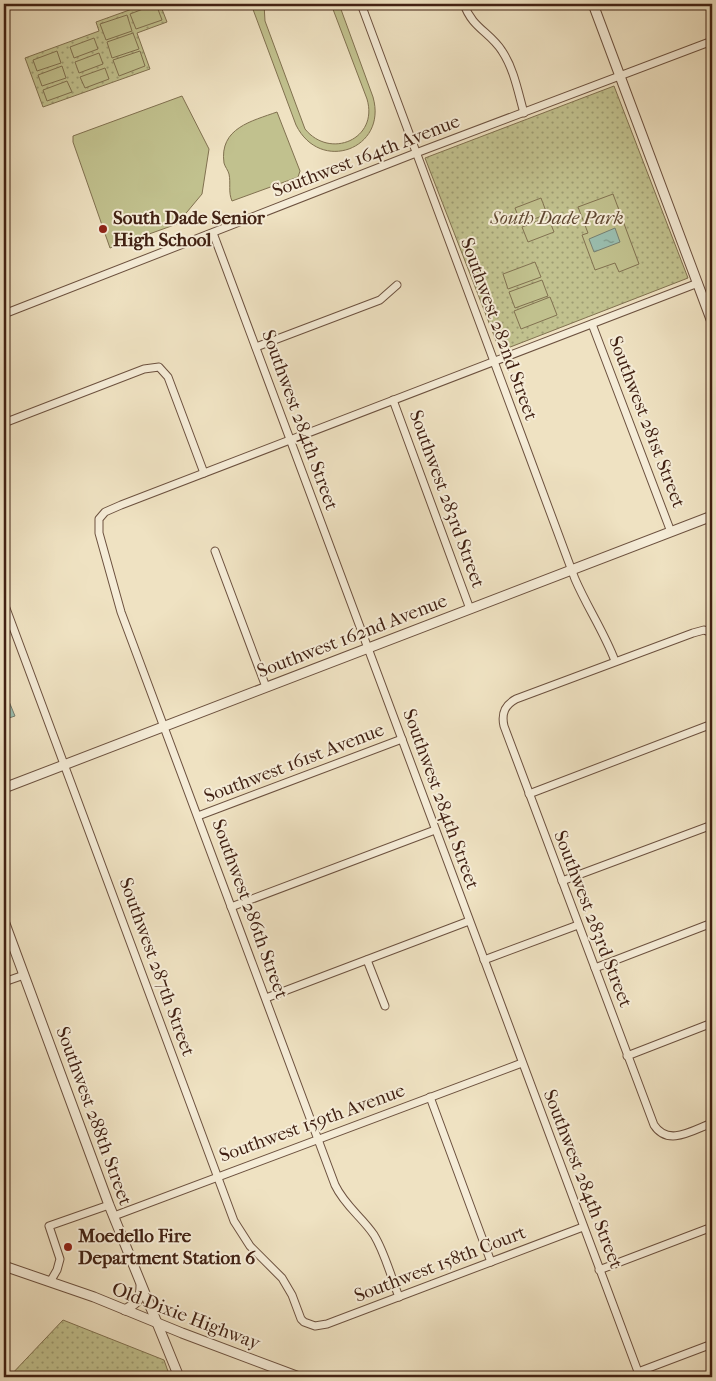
<svg xmlns="http://www.w3.org/2000/svg" width="716" height="1381" font-family="'IM FELL French Canon',serif">
<style>
.green{fill:url(#green-dots);stroke:#817150}
.pitch{fill:#c1c18e;stroke:#817150}
.water{fill:url(#water-ripples);stroke:#767f71}
.lines{fill:none;stroke-linecap:round;stroke-linejoin:round}
.minor-casing{stroke:#6c513f;stroke-width:9}
.tertiary-casing{stroke:#6c513f;stroke-width:11}
.minor{stroke:#f5ecd7;stroke-width:7}
.tertiary{stroke:#f5ecd7;stroke-width:9}
.poi-dot{fill:#8f2418;stroke:#f5ecd7;stroke-width:2}
.labels{text-anchor:middle;dominant-baseline:central;stroke-width:4;stroke-linejoin:round;paint-order:stroke}
.street-label{font-size:19px;fill:#412113;stroke:#f5ecd7}
.poi-label{font-size:19px;font-weight:bold;fill:#412113;stroke:#f5ecd7;text-anchor:start}
.park-label{font-size:19px;font-style:italic;fill:#614932;stroke:#f5ecd7}
</style>
<defs>
<pattern id="green-dots" width="8" height="8" patternUnits="userSpaceOnUse" patternTransform="scale(1.25)"><rect width="8" height="8" fill="#c1c18e"/><path d="M2 2h.1M6 6h.1" fill="none" stroke="#9e9c73" stroke-width="1.8" stroke-linecap="round"/></pattern>
<pattern id="water-ripples" width="26" height="14" patternUnits="userSpaceOnUse" patternTransform="scale(1.25)"><rect width="26" height="14" fill="#9abeaf"/><path d="M2 4q2-2 4 0t4 0M15 11q2-2 4 0t4 0" fill="none" stroke="#7f9a8d"/></pattern>
</defs>
<rect width="100%" height="100%" fill="#efe2c2"/>
<filter id="stains"><feTurbulence type="fractalNoise" baseFrequency=".004" numOctaves="4"/><feColorMatrix values="0 0 0 0 .2 0 0 0 0 .09 0 0 0 0 .02 0 0 0 .5 -.17"/></filter>
<radialGradient id="worn" r=".72"><stop offset=".6" stop-color="#630" stop-opacity="0"/><stop offset="1" stop-color="#630" stop-opacity=".3"/></radialGradient>
<!-- green -->
<g class="green">
<path d="M146,4H160L167,22L137,33L150,69L43,107L25,58L99,31L96,22Z"/>
<path d="M614,86L688,278L500,351L425,158Z"/>
<path d="M63,1320L164,1360L170,1377H9Z"/>
</g>
<!-- pitch -->
<g class="pitch">
<path d="M156,4L162,20L136,29L130,14Z"/>
<path d="M251,4H264L265,21L305,129C330,160 379,139 367,99L331,4H339L373,97C388,149 320,174 296,125Z"/>
<path d="M127,15L132,31L106,40L100,24Z"/>
<path d="M133,33L139,49L112,58L107,42Z"/>
<path d="M94,38L98,49L74,58L70,47Z"/>
<path d="M57,51L61,63L37,71L33,60Z"/>
<path d="M140,51L145,66L119,76L113,60Z"/>
<path d="M99,53L103,64L79,73L75,62Z"/>
<path d="M62,66L66,78L42,86L38,75Z"/>
<path d="M105,68L109,79L85,88L80,77Z"/>
<path d="M67,81L72,92L47,101L43,90Z"/>
<path d="M182,96L209,149L202,194L177,224L110,248L73,142V136Z"/>
<path d="M277,112L300,171L298,177L232,201C228,192 231,183 229,174C228,170 225,167 224,163C219,128 252,121 277,112Z"/>
<path d="M613,194L639,264L619,272L615,263L595,270L582,235L588,233L578,207Z"/>
<path d="M541,198L547,214L521,224L515,208Z"/>
<path d="M548,217L554,232L528,242L522,227Z"/>
<path d="M535,262L541,277L508,289L503,274Z"/>
<path d="M542,280L548,296L515,308L509,292Z"/>
<path d="M550,297L557,315L521,329L514,311Z"/>
</g>
<!-- water -->
<g class="water">
<path d="M615,228L620,242L594,252L589,239Z"/>
<path d="M8,699L15,716L6,719L4,713V701Z"/>
</g>
<g class="lines">
<!-- minor casing -->
<g class="minor-casing">
<g id="minor">
<path d="M361,4L575,579C587,607 604,632 615,661"/>
<path d="M464,4C472,28 490,32 502,51C514,69 518,92 524,113"/>
<path d="M213,233L640,1377"/>
<path d="M4,314L416,153L712,41"/>
<path d="M592,324L671,532"/>
<path d="M256,347L380,300L397,285"/>
<path d="M393,400L470,609"/>
<path d="M4,423L144,369L159,367L168,377L204,473"/>
<path d="M215,551L266,687"/>
<path d="M4,603L234,1221L250,1246L282,1278L292,1295L301,1319L304,1322L315,1326L327,1324L583,1227"/>
<path d="M712,633L704,630L693,633L516,699C505,705 501,713 504,726L654,1125C668,1147 693,1130 712,1123"/>
<path d="M529,794L712,724"/>
<path d="M198,816L402,739"/>
<path d="M562,881L712,825"/>
<path d="M231,907L435,830"/>
<path d="M367,960L385,1006"/>
<path d="M484,960L578,925"/>
<path d="M595,968L712,923"/>
<path d="M4,982L24,975"/>
<path d="M266,998L469,921"/>
<path d="M627,1056L712,1023"/>
<path d="M430,1097L491,1262"/>
<path d="M114,1216L522,1063"/>
<path d="M599,1270L712,1227"/>
<path d="M50,1282L57,1270L60,1259L49,1226L109,1205"/>
<path d="M399,1297C391,1277 385,1253 374,1235C362,1217 345,1206 335,1185L121,612L99,533V519L105,512L121,505L698,283"/>
<path d="M638,1372L712,1344"/>
</g>
</g>
<!-- tertiary casing -->
<g class="tertiary-casing">
<g id="tertiary">
<path d="M593,4L712,322"/>
<path d="M4,788L712,516"/>
<path d="M4,921L109,1205L179,1377"/>
<path d="M4,1266L94,1297L182,1333L299,1377"/>
<path d="M125,1310C136,1303 141,1301 141,1286"/>
</g>
</g>
<!-- minor -->
<use href="#minor" class="minor"/>
<!-- tertiary -->
<use href="#tertiary" class="tertiary"/>
</g>
<!-- markers -->
<g class="poi-dot">
<circle cx="103" cy="229" r="5"/>
<circle cx="68" cy="1247" r="5"/>
</g>
<g class="labels">
<!-- street labels -->
<g class="street-label">
<text transform="translate(366 156) rotate(-21)">Southwest 164th Avenue</text>
<text transform="translate(499 329) rotate(70)">Southwest 282nd Street</text>
<text transform="translate(300 420) rotate(70)">Southwest 284th Street</text>
<text transform="translate(647 422) rotate(69)">Southwest 281st Street</text>
<text transform="translate(447 499) rotate(70)">Southwest 283rd Street</text>
<text transform="translate(352 636) rotate(-21)">Southwest 162nd Avenue</text>
<text transform="translate(294 763) rotate(-21)">Southwest 161st Avenue</text>
<text transform="translate(441 799) rotate(70)">Southwest 284th Street</text>
<text transform="translate(250 909) rotate(70)">Southwest 286th Street</text>
<text transform="translate(593 919) rotate(69)">Southwest 283rd Street</text>
<text transform="translate(157 967) rotate(70)">Southwest 287th Street</text>
<text transform="translate(94 1116) rotate(70)">Southwest 288th Street</text>
<text transform="translate(312 1123) rotate(-20)">Southwest 159th Avenue</text>
<text transform="translate(583 1179) rotate(69)">Southwest 284th Street</text>
<text transform="translate(440 1264) rotate(-21)">Southwest 158th Court</text>
<text transform="translate(186 1316) rotate(21)">Old Dixie Highway</text>
</g>
<!-- poi labels -->
<g class="poi-label">
<text x="113" y="218">South Dade Senior<tspan x="113" dy="22">High School</tspan></text>
<text x="78" y="1236">Moedello Fire<tspan x="78" dy="22">Department Station 6</tspan></text>
</g>
<!-- park labels -->
<g class="park-label">
<text x="557" y="218">South Dade Park</text>
</g>
</g>
<!-- margin -->
<rect width="716" height="1381" fill="none" stroke="#efe2c2" stroke-width="20"/>
<rect x="5" y="5" width="706" height="1371" fill="none" stroke="#412113" stroke-width="2.5"/>
<rect x="10" y="10" width="696" height="1361" fill="none" stroke="#412113"/>
<rect width="100%" height="100%" filter="url(#stains)"/>
<rect width="100%" height="100%" fill="url(#worn)"/>
</svg>
